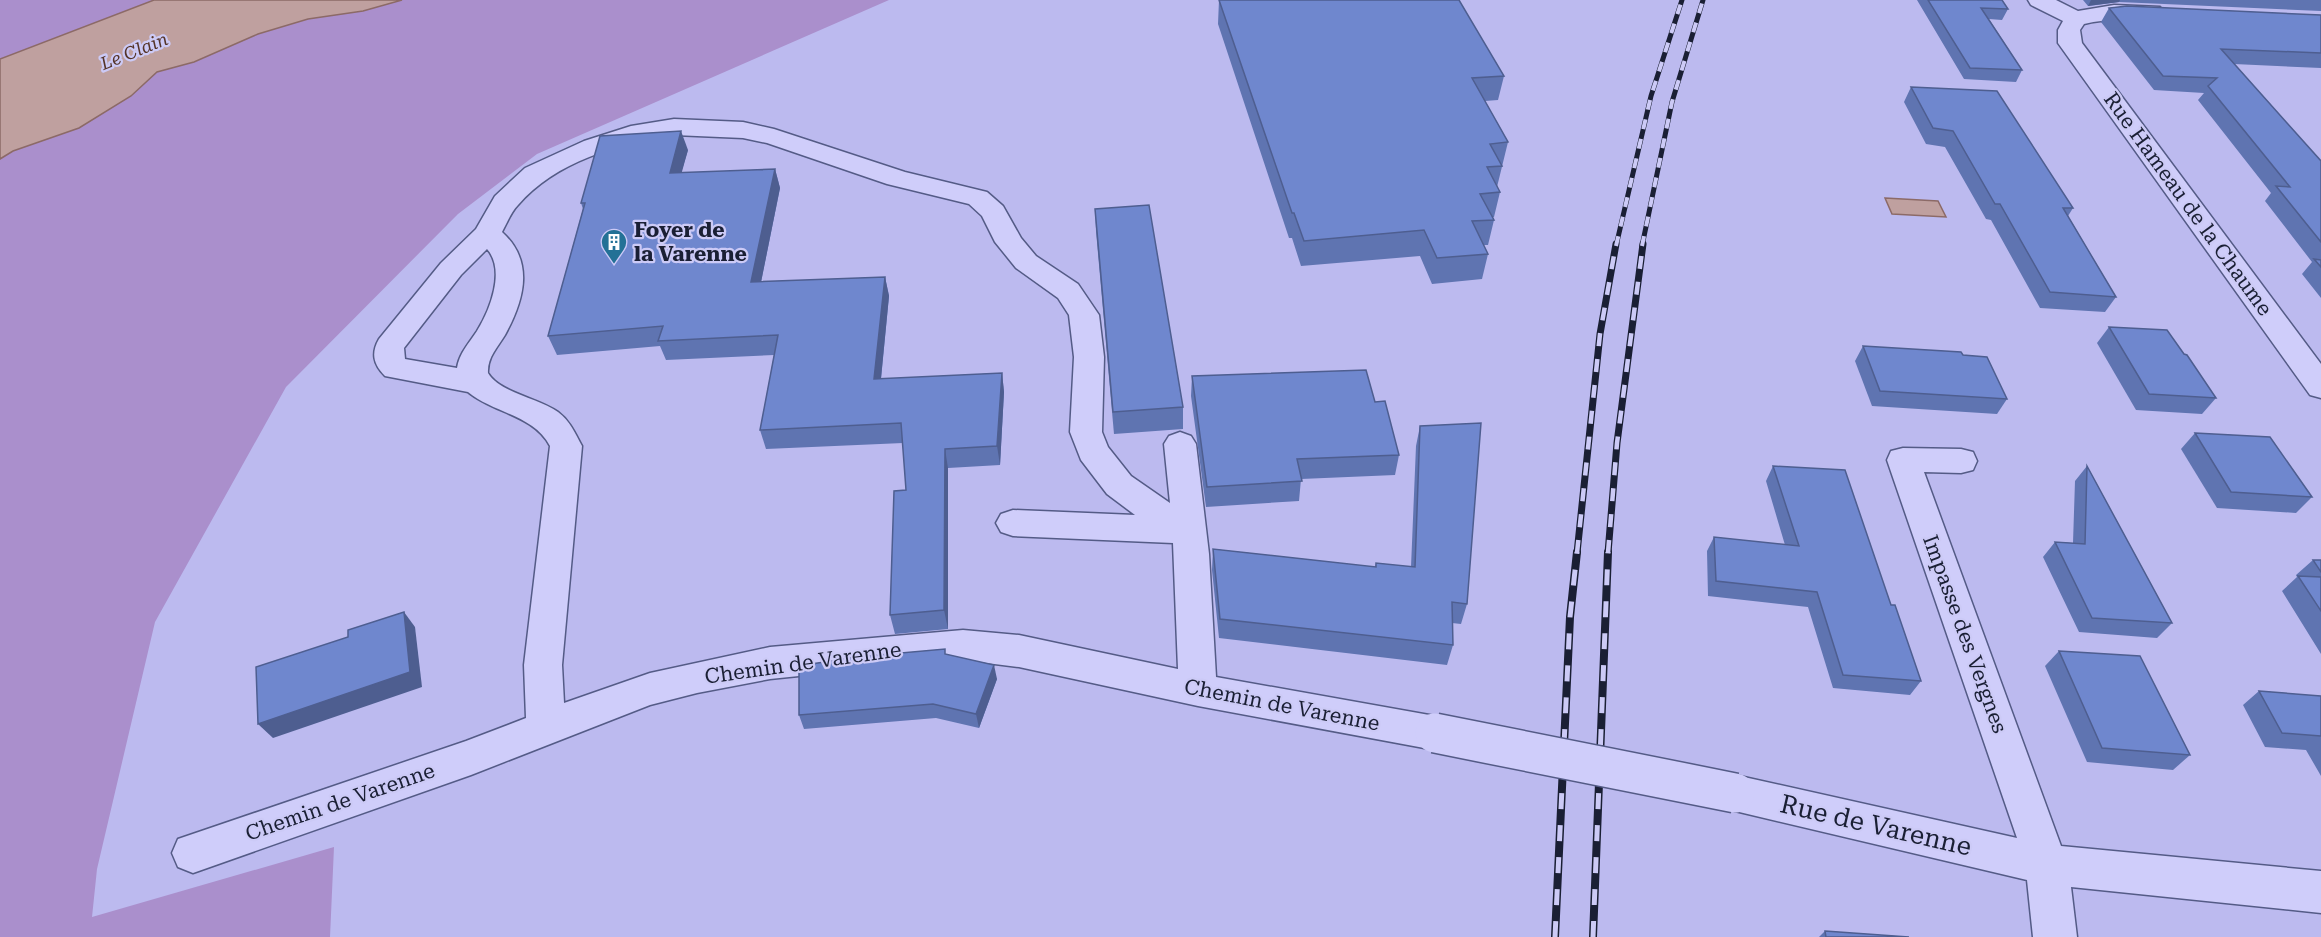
<svg xmlns="http://www.w3.org/2000/svg" width="2321" height="937" font-family="'Roboto Serif',serif">
<style>
.green{fill:#aa8fcc}
.water{fill:#bfa09f;stroke:#8c6a67;stroke-width:1.5}
.lines{fill:none;stroke-linecap:round;stroke-linejoin:round}
.minor-casing{stroke:#545b86;stroke-width:3}
.minor{fill:#cfcdfa;fill-rule:evenodd}
.rail-far2-casing{stroke:#1a1f34;stroke-width:5}
.rail-far1-casing{stroke:#1a1f34;stroke-width:7}
.rail-casing{stroke:#1a1f34;stroke-width:8}
.rail-far2{stroke:#cccaf6;stroke-width:4;stroke-dasharray:10;stroke-linecap:butt}
.rail-far1{stroke:#cccaf6;stroke-width:4.5;stroke-dasharray:13;stroke-linecap:butt}
.rail{stroke:#cccaf6;stroke-width:5;stroke-dasharray:16;stroke-linecap:butt}
.minor-bridge-casing{stroke:#545b86;stroke-width:42;stroke-linecap:butt}
.minor-bridge{stroke:#cfcdfa;stroke-width:39}
.wall{fill:#5f74b1}
.shaded-wall{fill:#4e5e90}
.building{fill:#6f87ce;stroke:#4e5e90;stroke-width:1.5}
.labels{text-anchor:middle;dominant-baseline:central;stroke-width:4.5;stroke-linejoin:round;paint-order:stroke}
.far-water-label{font-size:18px;font-style:italic;fill:#553428;stroke:#cccaf6}
.street-label{font-size:21px;fill:#1a1f34;stroke:#cccaf6}
.poi-label{font-size:21px;font-weight:bold;fill:#1a1f34;stroke:#cccaf6;text-anchor:start}
.near-street-label{font-size:26px;fill:#1a1f34;stroke:#cccaf6}
</style>
<rect width="100%" height="100%" fill="#bcbaef"/>
<!-- green -->
<path class="green" d="M0,0H889L537,154L458,214L286,387L155,622L97,869L92,917L334,847L330,937H0Z"/>
<!-- water -->
<g class="water">
<path d="M154,0H402L363,11L308,19L258,34L194,62L157,72L131,96L79,128L13,151L0,159V59Z"/>
<path d="M1885,198L1938,201L1946,217L1892,214Z"/>
</g>
<g class="lines">
<!-- minor casing -->
<g class="minor-casing">
<g id="minor">
<path d="M2028,0H2056L2078,11L2114,5L2160,7L2163,12L2160,17C2136,23 2109,17 2084,24L2080,30L2082,43L2321,364V398L2310,395L2058,43V30L2063,21L2031,5Z"/>
<path d="M674,119L743,122L774,129L905,172L987,192L1003,206L1021,238L1036,256L1078,284L1099,315L1104,357L1102,432L1108,447L1131,476L1170,503L1164,444L1169,436L1180,432L1191,436L1196,444L1209,554L1216,677L1435,716L1449,721L1455,733L1449,745L1435,750L1198,706L1019,667L963,660L905,665L770,679L697,693L650,705L471,775L193,873L178,867L172,853L178,839L466,741L526,718L524,665L550,446C534,415 493,413 468,392L385,376C373,364 371,353 379,339L441,263L476,229L495,196L525,168L584,141L631,126ZM674,135L743,138L767,143L887,184L969,204L982,216L995,242L1016,268L1058,298L1069,315L1074,357L1070,432L1081,460L1107,494L1135,515L1013,510L1001,514L996,523L1001,532L1013,536L1173,543L1178,669L1019,635L963,630L770,647L650,673L564,703L562,665L582,446C575,433 570,421 558,412C539,398 500,393 488,373C487,358 497,348 505,335C524,300 535,262 502,232C507,223 511,212 518,205C556,161 618,144 674,135ZM487,249C506,270 490,310 477,331C469,343 459,354 457,368L405,359L404,348L461,275Z"/>
<path d="M1903,448L1961,449L1973,452L1977,461L1973,470L1961,473L1924,472L2061,846L2321,871V913L2071,887L2077,937H2033L2027,880L1735,811L1721,806L1715,793L1721,780L1735,775L2017,838L1887,460L1891,451Z"/>
</g>
</g>
<!-- minor -->
<use href="#minor" class="minor"/>
<!-- rail-far2 casing -->
<g class="rail-far2-casing">
<g id="rail-far2">
<path d="M1616,246L1651,96L1682,0"/>
<path d="M1642,246L1672,102L1703,0"/>
</g>
</g>
<!-- rail-far1 casing -->
<g class="rail-far1-casing">
<g id="rail-far1">
<path d="M1577,553L1600,334L1616,244"/>
<path d="M1608,553L1617,443L1643,244"/>
</g>
</g>
<!-- rail casing -->
<g class="rail-casing">
<g id="rail">
<path d="M1555,937L1570,617L1577,552"/>
<path d="M1593,937L1608,552"/>
</g>
</g>
<!-- rail-far2 -->
<use href="#rail-far2" class="rail-far2"/>
<!-- rail-far1 -->
<use href="#rail-far1" class="rail-far1"/>
<!-- rail -->
<use href="#rail" class="rail"/>
<!-- minor-bridge casing -->
<g class="minor-bridge-casing">
<path id="minor-bridge" d="M1435,733L1735,793"/>
</g>
<!-- minor-bridge -->
<use href="#minor-bridge" class="minor-bridge"/>
</g>
<!-- wall -->
<g class="wall">
<path d="M1219,0L1504,76L1498,100L1485,101L1508,142L1497,187L1500,192L1494,217H1493L1494,220L1488,245H1484L1488,254L1482,279L1432,284L1420,256L1301,266L1292,238H1289L1218,24Z"/>
<path d="M1917,0H2002L2008,9L2002,20L1989,19L2022,70L2016,82L1964,79Z"/>
<path d="M2083,0H2321V11L2119,2L2088,6Z"/>
<path d="M2109,8L2321,15V68L2234,64L2321,161V298L2302,274L2312,262L2265,201L2271,193L2198,100L2204,93L2154,90L2101,22Z"/>
<path d="M1911,87L2073,208L2068,216L2116,297L2105,312L2040,308L1991,220L1986,219L1945,147L1926,144L1904,102Z"/>
<path d="M688,150L681,173L775,169L780,188L761,282L885,277L889,296L881,379L1002,373L1004,392L1000,465L948,468V629L895,634L890,615L906,490L903,443L766,449L760,430L774,355L666,360L660,346L557,355L548,336L583,209L581,203Z"/>
<path d="M1095,209L1183,407V429L1114,434L1096,231Z"/>
<path d="M2109,327L2216,398L2202,414L2136,410L2097,343Z"/>
<path d="M1863,346L1963,355L2007,399L1997,414L1872,406L1855,361Z"/>
<path d="M1192,376L1375,402L1399,455L1395,475L1301,479L1299,501L1206,507L1191,396Z"/>
<path d="M1420,426L1467,604L1461,624L1452,623L1453,645L1447,665L1219,638L1212,570L1213,549L1375,567L1376,563L1411,567L1416,446Z"/>
<path d="M2195,433L2312,497L2296,513L2217,508L2181,449Z"/>
<path d="M1773,466L1891,605L1921,681L1910,695L1833,688L1808,607L1708,596L1707,551L1714,537L1785,545L1766,481Z"/>
<path d="M2087,466L2172,623L2157,638L2079,632L2043,557L2055,542L2073,543L2075,481Z"/>
<path d="M2313,560H2321V654L2282,591L2297,577L2296,575Z"/>
<path d="M2059,651L2190,755L2173,770L2087,762L2045,666Z"/>
<path d="M946,654L997,679L979,728L936,718L804,729L799,715Z"/>
<path d="M2259,691L2321,696V776L2306,750L2265,747L2243,705Z"/>
<path d="M1825,931L1909,937H1819Z"/>
</g>
<!-- shaded-wall -->
<g class="shaded-wall">
<path d="M2091,0H2120L2119,2L2088,6Z"/>
<path d="M681,131L688,150L676,193L670,173Z"/>
<path d="M775,169L780,188L757,302L751,282Z"/>
<path d="M885,277L889,296L879,398L874,379Z"/>
<path d="M1002,373L1004,392L1000,465L997,446Z"/>
<path d="M945,449L948,468V629L944,610Z"/>
<path d="M404,612L415,627L422,687L273,738L258,724Z"/>
<path d="M994,665L997,679L979,728L976,714Z"/>
</g>
<!-- building -->
<g class="building">
<path d="M1219,0H1459L1504,76L1472,78L1508,142L1490,144L1502,166L1487,167L1500,192L1480,194L1494,220L1472,221L1488,254L1437,258L1424,230L1304,241L1294,213H1292Z"/>
<path d="M1928,0H2002L2008,9L1981,8L2022,70L1970,68Z"/>
<path d="M2127,6L2321,15V53L2221,49L2321,161V242L2276,186L2290,187L2208,86L2217,78L2163,76L2109,8Z"/>
<path d="M1911,87L1997,91L2073,208H2063L2116,297L2050,292L2000,204H1995L1953,131L1933,128Z"/>
<path d="M681,131L670,173L775,169L751,282L885,277L874,379L1002,373L997,446L945,449L944,610L890,615L894,491L906,490L901,423L760,430L778,335L658,341L663,326L548,336L585,203H581L600,136Z"/>
<path d="M1149,205L1183,407L1113,412L1095,209Z"/>
<path d="M2314,259L2321,260V267Z"/>
<path d="M2109,327L2167,330L2184,354L2187,355L2216,398L2149,394Z"/>
<path d="M1863,346L1961,352L1963,355L1987,357L2007,399L1880,391Z"/>
<path d="M1366,370L1375,402L1385,401L1399,455L1297,459L1302,481L1207,487L1192,376Z"/>
<path d="M1481,423L1467,604L1452,602L1453,645L1220,619L1213,549L1376,567V563L1415,567L1420,426Z"/>
<path d="M2195,433L2270,437L2312,497L2231,492Z"/>
<path d="M1773,466L1845,470L1891,605H1895L1921,681L1843,675L1817,592L1716,581L1714,537L1799,546Z"/>
<path d="M2087,466L2172,623L2092,618L2055,542L2085,544Z"/>
<path d="M2313,560H2321V572Z"/>
<path d="M2298,576L2321,577V611Z"/>
<path d="M404,612L410,672L258,724L256,667L348,637V630Z"/>
<path d="M945,649V654L994,665L976,714L933,704L799,715V666L856,657Z"/>
<path d="M2059,651L2140,656L2190,755L2102,748Z"/>
<path d="M2259,691L2321,696V736L2282,733Z"/>
<path d="M1825,931L1909,937H1826Z"/>
</g>
<!-- icons -->
<defs>
<g id="building-pin" transform="scale(1.35)"><path d="M0 17L-7.5 6A9.5 9.5 0 1 1 7.5 6Z" fill="#237196" stroke="#cccaf6"/><path d="M-4-6H4V6H1V3H-1V6H-4ZM-2.5-4.3h1.7v1.8h-1.7ZM.8-4.3h1.7v1.8H.8ZM-2.5-1h1.7V.8h-1.7ZM.8-1h1.7V.8H.8Z" fill="#fff"/></g>
</defs>
<g fill-rule="evenodd">
<use href="#building-pin" x="614" y="242"/>
</g>
<g class="labels">
<!-- far-water labels -->
<g class="far-water-label">
<text transform="translate(134 51) rotate(-22)">Le Clain</text>
</g>
<!-- street labels -->
<g class="street-label">
<text transform="translate(2188 204) rotate(54)">Rue Hameau de la Chaume</text>
<text transform="translate(1965 634) rotate(70)">Impasse des Vergnes</text>
<text transform="translate(803 663) rotate(-8)">Chemin de Varenne</text>
<text transform="translate(1282 705) rotate(11)">Chemin de Varenne</text>
<text transform="translate(340 802) rotate(-19)">Chemin de Varenne</text>
</g>
<!-- poi labels -->
<g class="poi-label">
<text x="634" y="230">Foyer de<tspan x="634" dy="24">la Varenne</tspan></text>
</g>
<!-- near-street labels -->
<g class="near-street-label">
<text transform="translate(1876 825) rotate(13)">Rue de Varenne</text>
</g>
</g>
</svg>
